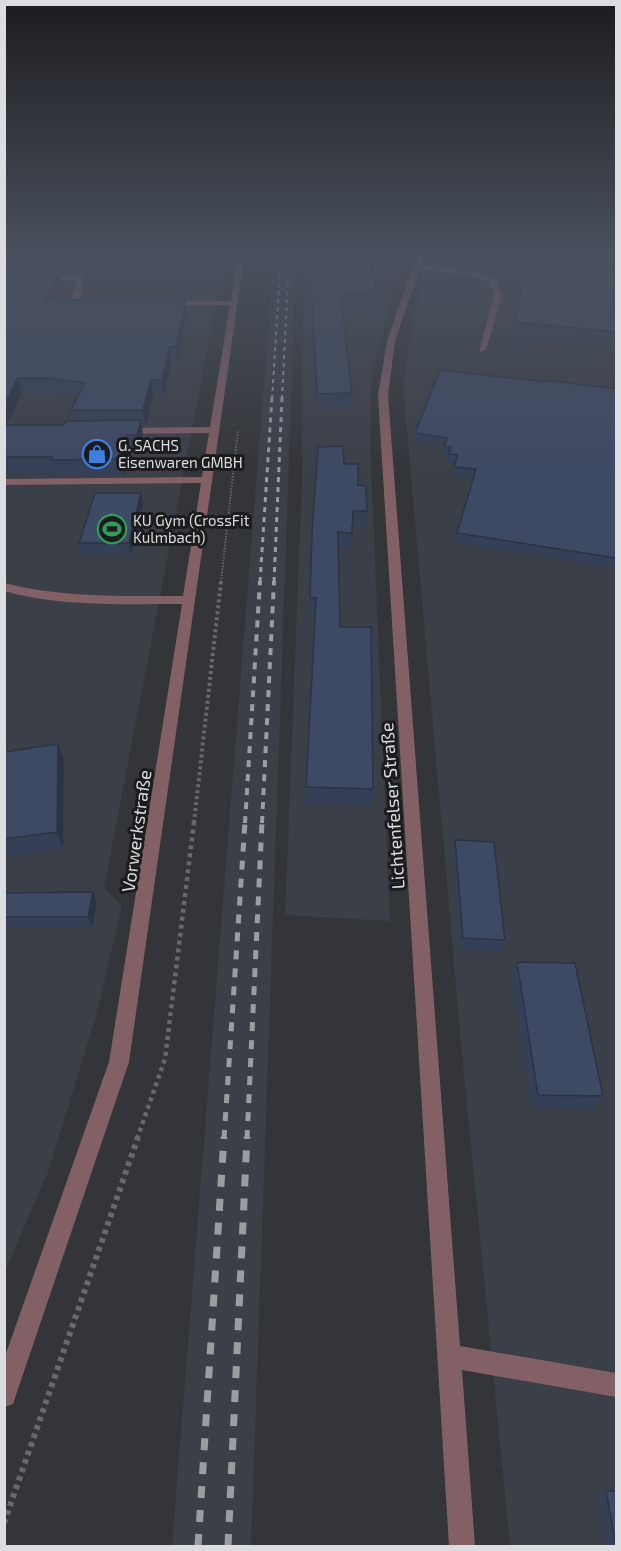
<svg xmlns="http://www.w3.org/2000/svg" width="621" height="1551" font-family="'Exo 2',sans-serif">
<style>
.built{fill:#3b3f48}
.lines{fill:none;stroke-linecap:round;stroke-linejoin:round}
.path-far3{stroke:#67696c;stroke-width:2;stroke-dasharray:1.5 1.5;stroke-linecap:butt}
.path-far2{stroke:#67696c;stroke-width:4;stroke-dasharray:3 3;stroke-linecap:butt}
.path-far1{stroke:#67696c;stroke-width:4.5;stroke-dasharray:4 4;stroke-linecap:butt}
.path{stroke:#67696c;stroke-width:6;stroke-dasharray:4.5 4.5;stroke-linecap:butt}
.minor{fill:#835f66;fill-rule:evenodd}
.rail-far4{stroke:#9b9da0;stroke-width:2;stroke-dasharray:4 4;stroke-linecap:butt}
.rail-far3{stroke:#9b9da0;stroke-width:3;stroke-dasharray:5 5;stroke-linecap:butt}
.rail-far2{stroke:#9b9da0;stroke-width:4;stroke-dasharray:7 7;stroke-linecap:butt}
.rail-far1{stroke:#9b9da0;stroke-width:5;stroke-dasharray:9 9;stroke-linecap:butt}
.rail{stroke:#9b9da0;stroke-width:7;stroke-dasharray:12 12;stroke-linecap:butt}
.wall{fill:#353f55;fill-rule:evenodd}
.shaded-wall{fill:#2b3345}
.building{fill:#3e4963;stroke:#2b3345;stroke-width:1.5}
.labels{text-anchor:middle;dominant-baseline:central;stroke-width:6;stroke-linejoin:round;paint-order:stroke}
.far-poi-label{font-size:15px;fill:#dcdde0;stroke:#1c1c1e;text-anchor:start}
.street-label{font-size:18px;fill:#dcdde0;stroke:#1c1c1e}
</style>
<rect width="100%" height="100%" fill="#333538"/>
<!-- built -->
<g class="built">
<path d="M5,257H225L104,888L122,906L96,1016L48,1172L5,1271Z"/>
<path d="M274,257H296L251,1546H172Z"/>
<path d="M303,257H404L398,269L371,381L370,439L390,921L285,915L302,481Z"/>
<path d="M431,261L616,280V1546H510L461,1043L403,386L413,315Z"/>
</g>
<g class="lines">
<!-- path-far3 -->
<path class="path-far3" d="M221,582L238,430"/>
<!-- path-far2 -->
<path class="path-far2" d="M194,823L221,581"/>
<!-- path-far1 -->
<path class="path-far1" d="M137,1139L165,1059L194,822"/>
<!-- path -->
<path class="path" d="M4,1523L138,1137"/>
<!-- minor -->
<g class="minor">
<path d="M244,257L129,1062L16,1395L13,1404L4,1407V1359L109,1062L182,604C126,604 59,607 4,591V583C62,598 124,596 183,596L201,483L4,485V479L202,477L209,433L122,434L117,431L122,428L210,427L230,305H166L162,303L166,301H231L237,259L4,262V258Z"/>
<path d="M416,257H423L421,265L471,271L495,279L502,295L486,350L479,352L494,295L489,282L470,275L419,270L395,341L388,395L460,1346L616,1373V1397L462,1370L475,1546H449L378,395L387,341Z"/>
<path d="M85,276L79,299L97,302V306L74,304L71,299L78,280L4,281V277Z"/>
</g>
<!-- rail-far4 -->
<g class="rail-far4">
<path d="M272,399L281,257"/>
<path d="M282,399L288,279"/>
</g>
<!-- rail-far3 -->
<g class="rail-far3">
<path d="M260,582L272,397"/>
<path d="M274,582L282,397"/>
</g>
<!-- rail-far2 -->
<g class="rail-far2">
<path d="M245,823L260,581"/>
<path d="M262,823L274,581"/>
</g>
<!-- rail-far1 -->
<g class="rail-far1">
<path d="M224,1139L245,822"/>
<path d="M247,1139L262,822"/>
</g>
<!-- rail -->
<g class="rail">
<path d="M198,1546L224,1137"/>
<path d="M228,1546L247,1137"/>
</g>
</g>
<!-- wall -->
<g class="wall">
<path d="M4,273L62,286L55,300L186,299L187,313L178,362H171L164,395H153L146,425H142L143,436L139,451H130L123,476H55L54,473H4ZM22,393H52L78,397L71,410L74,421L64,425H6Z"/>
<path d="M616,273V347L512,336L514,322Z"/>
<path d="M311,277H316L376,293L375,306L341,307L352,393V408L317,409Z"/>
<path d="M546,382L616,389V568L456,543L457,533L473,478L453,476L455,464L447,463L448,456L443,455L444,446L415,442V433Z"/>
<path d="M344,464L367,511L366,527H353L352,549L339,548L340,627L373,789L372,805L306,803V787L315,615H310V598Z"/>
<path d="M143,505L131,556H82L79,543Z"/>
<path d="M58,744L64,761L63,848L4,857V752Z"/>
<path d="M455,840L505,940L502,951L460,949L453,852Z"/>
<path d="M4,893L97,903L92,928H4Z"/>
<path d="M517,962L603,1096L594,1109L532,1108L511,977Z"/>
<path d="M598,1491H606L616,1546H607Z"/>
</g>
<!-- shaded-wall -->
<g class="shaded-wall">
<path d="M60,272L62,286L48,315L45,300Z"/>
<path d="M186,299L187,313L178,362L176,347Z"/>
<path d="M170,347L171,362L164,395L162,380Z"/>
<path d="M18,378L22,393L6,427H4V405Z"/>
<path d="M151,380L153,395L146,425L143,410Z"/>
<path d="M141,420L143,436L139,451L137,435Z"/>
<path d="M127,435L130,451L123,476L120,459Z"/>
<path d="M141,493L143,505L131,556L129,543Z"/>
<path d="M58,744L64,761L63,848L57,832Z"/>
<path d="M93,892L97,903L92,928L88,917Z"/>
</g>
<!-- building -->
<g class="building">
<path d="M316,257H369L376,293H340L352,393L317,394L311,277H316Z"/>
<path d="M528,265L616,273V332L514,322Z"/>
<path d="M60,272L45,300L186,299L176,347H170L162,380H151L143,410H71L85,383L49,378H18L4,405V273Z"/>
<path d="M440,370L546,382V380L616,389V558L457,533L476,469L454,467L458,455L449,454L451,447L444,446L447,438L415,433Z"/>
<path d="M141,420L137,435H127L120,459L51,460L52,457H4V425H64L66,421Z"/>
<path d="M343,446L344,464H358V485L366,486L367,511H353L352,533L338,532L340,627H371L373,789L306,787L316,598H310L312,532L318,447Z"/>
<path d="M95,493H141L129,543H79Z"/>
<path d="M58,744L57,832L4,839V752Z"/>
<path d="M455,840L494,842L505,940L463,938Z"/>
<path d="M93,892L88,917H4V893Z"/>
<path d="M517,962L575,963L603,1096L538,1095Z"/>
<path d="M606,1491H616V1546Z"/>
</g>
<!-- sky -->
<linearGradient id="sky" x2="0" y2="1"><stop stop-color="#1c1d1f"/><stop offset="0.54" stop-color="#4a515e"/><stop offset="1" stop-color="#4a515e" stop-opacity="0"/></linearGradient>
<rect width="621" height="475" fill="url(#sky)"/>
<!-- icons -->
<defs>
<g id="shop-ring" transform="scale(1.5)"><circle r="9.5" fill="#1c1c1e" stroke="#3f7fe0" stroke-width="1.5"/><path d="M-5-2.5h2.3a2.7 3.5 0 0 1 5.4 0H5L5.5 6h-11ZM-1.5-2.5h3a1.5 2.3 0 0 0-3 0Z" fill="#3f7fe0"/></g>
<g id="stadium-ring" transform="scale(1.5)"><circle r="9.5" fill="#1c1c1e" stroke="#2e9e5b" stroke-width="1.5"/><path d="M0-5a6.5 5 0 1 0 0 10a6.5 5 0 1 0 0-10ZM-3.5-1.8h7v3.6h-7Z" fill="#2e9e5b"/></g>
</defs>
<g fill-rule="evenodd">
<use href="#shop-ring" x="97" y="454"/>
<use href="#stadium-ring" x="112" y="529"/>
</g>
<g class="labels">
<!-- far-poi labels -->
<g class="far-poi-label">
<text x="118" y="445">G. SACHS<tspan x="118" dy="17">Eisenwaren GMBH</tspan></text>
<text x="133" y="520">KU Gym (CrossFit<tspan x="133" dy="17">Kulmbach)</tspan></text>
</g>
<!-- street labels -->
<g class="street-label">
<text transform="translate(392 806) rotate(-94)">Lichtenfelser Straße</text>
<text transform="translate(136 831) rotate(-82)">Vorwerkstraße</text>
</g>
</g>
<!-- border -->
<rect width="621" height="1551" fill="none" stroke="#dcdde0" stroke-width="12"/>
</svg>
